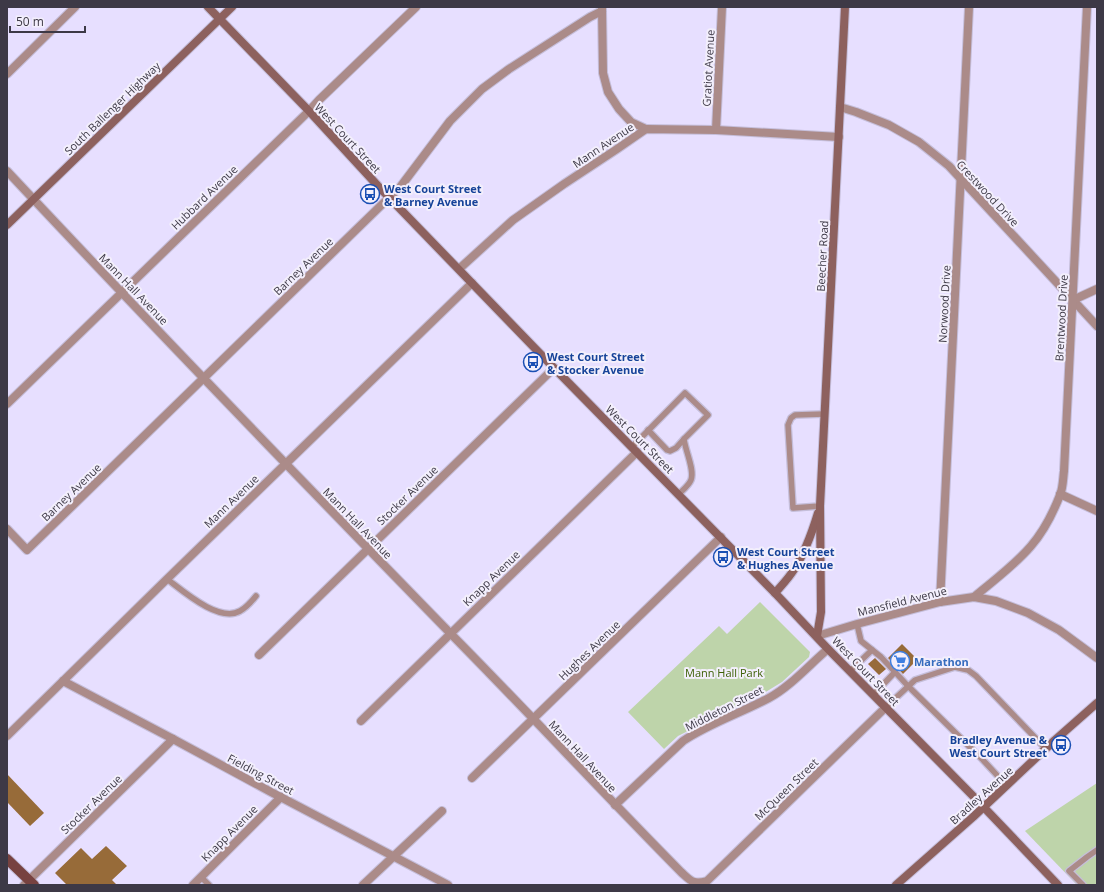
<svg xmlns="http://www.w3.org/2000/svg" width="1104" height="892" font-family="'Open Sans',sans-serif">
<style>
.green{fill:#bed4aa}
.building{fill:#976b39}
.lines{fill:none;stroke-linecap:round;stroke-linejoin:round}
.lane-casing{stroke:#c5beda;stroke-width:8}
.street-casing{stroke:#c5beda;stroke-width:10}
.secondary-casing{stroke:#c5beda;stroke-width:10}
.primary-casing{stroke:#c5beda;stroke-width:12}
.lane{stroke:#ab8b89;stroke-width:5.5}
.street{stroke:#ab8b89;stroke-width:8}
.secondary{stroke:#8d615e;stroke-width:8}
.primary{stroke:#774240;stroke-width:10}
.labels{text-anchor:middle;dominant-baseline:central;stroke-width:4;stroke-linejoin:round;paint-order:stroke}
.street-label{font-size:11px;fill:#3d3946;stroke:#f3effc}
.transit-label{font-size:11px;font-weight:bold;fill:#164399;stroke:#f3effc;text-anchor:start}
.shop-label{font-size:11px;font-weight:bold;fill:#366cbe;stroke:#f3effc;text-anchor:start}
.park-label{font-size:11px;fill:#3d6006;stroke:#f3effc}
</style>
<rect width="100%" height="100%" fill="#e7dfff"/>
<!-- green -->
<g class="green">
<path d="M760,602L810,652L809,657L782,682L764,693L678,736L664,749L628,712L719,626L727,634Z"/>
<path d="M1097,783V885H1077L1025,831Z"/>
</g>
<!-- building -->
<g class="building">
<path d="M902,644L914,656V663L903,674L888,658Z"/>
<path d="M875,658L886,669L879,675L868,664Z"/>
<path d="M7,774L44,813L30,826L7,802Z"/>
<path d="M106,846L127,866L112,880L117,885H67L55,873L81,848L92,859Z"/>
</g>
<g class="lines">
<!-- lane casing -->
<g class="lane-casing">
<g id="lane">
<path d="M648,430L667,450L670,451L676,448L684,439"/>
<path d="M632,447L685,393L708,415L684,439C685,450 695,470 691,480C689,485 683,490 679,494"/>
<path d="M820,506L793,508L788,425L791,418L795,415L824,414"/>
<path d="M167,579C183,591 219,623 240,611C246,608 252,601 256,596"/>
<path d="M857,624L861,641L881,657L908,686L982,759L1007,786"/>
<path d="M850,671L872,650"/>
<path d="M874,694L895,672"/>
<path d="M886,707L915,680L955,667L968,670L976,676L1046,749"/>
<path d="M201,877L209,885"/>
<path d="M1083,885L1069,871L1087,857L1097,850"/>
</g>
</g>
<!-- street casing -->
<g class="street-casing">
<g id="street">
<path d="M602,8L603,73L608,92L619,109L631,122L646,129"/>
<path d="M7,74L75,7"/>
<path d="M840,107L856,112L889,125L919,142L949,166L1097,326"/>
<path d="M716,130L722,7"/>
<path d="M7,171C153,327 301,480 450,633C528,712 603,793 681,872C691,881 693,885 707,881L886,707"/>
<path d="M459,269L513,220L564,184L617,149L646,129L716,130L839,137"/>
<path d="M1073,300L1097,289"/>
<path d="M7,404L309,111L319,100L416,7"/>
<path d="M1060,494L1097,511"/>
<path d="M7,529L27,550L401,186L450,121L482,89L509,69L590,17L602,11"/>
<path d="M974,597C993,581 1015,565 1031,546C1044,531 1053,513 1060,495C1063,488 1063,479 1064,471L1087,7"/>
<path d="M940,602L969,7"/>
<path d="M817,636L857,624L940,602L974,597L996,601L1028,613L1059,630L1097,658"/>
<path d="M259,655L554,368"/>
<path d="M63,681L173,739L271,792L448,885"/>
<path d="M361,721L637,452"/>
<path d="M7,736L167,579L472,283"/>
<path d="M472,778L721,537"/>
<path d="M615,805L683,741C710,723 741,713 769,698C791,686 809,665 828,649"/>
<path d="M24,885L173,739"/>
<path d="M193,885L281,797"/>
<path d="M363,885L442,811"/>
</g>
</g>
<!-- secondary casing -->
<g class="secondary-casing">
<g id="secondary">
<path d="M208,7L309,111L378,186L554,368L775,593L828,649L975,798L1058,885"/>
<path d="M7,225L232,7"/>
<path d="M775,593C781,586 788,579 793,571C805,553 812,533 818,513"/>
<path d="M817,636L821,612L820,506L845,7"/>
<path d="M896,885L973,817L1055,740L1097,703"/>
</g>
</g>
<!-- primary casing -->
<g class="primary-casing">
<path id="primary" d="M7,859L34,885"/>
</g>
<!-- lane -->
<use href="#lane" class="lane"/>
<!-- street -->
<use href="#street" class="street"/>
<!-- secondary -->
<use href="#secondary" class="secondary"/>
<!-- primary -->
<use href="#primary" class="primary"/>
</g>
<!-- icons -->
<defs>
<g id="bus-ring" transform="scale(1)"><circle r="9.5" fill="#f3effc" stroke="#1a4fb4" stroke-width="1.5"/><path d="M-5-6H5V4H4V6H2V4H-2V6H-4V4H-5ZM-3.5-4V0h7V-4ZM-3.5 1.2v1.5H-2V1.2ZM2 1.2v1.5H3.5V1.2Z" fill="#1a4fb4"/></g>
<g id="supermarket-ring" transform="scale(1)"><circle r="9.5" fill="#f3effc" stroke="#3f7fe0" stroke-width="1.5"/><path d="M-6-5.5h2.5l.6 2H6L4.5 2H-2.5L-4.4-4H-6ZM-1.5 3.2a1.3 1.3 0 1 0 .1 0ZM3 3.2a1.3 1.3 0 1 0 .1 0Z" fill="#3f7fe0"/></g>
</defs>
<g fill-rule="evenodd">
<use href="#bus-ring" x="370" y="194"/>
<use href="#bus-ring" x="533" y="362"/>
<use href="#bus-ring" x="723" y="557"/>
<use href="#supermarket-ring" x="900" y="661"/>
<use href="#bus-ring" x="1061" y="745"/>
</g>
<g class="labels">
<!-- street labels -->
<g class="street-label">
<text transform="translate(708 68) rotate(-87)">Gratiot Avenue</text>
<text transform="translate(112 108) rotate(-44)">South Ballenger Highway</text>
<text transform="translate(348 138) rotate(47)">West Court Street</text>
<text transform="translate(603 145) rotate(-34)">Mann Avenue</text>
<text transform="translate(988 193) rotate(47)">Crestwood Drive</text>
<text transform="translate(204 197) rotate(-44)">Hubbard Avenue</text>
<text transform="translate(822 256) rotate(-87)">Beecher Road</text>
<text transform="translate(303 266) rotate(-44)">Barney Avenue</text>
<text transform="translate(134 289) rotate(46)">Mann Hall Avenue</text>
<text transform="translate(944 304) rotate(-87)">Norwood Drive</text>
<text transform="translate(1061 318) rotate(-87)">Brentwood Drive</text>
<text transform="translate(640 439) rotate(45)">West Court Street</text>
<text transform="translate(71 492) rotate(-44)">Barney Avenue</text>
<text transform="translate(407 495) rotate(-44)">Stocker Avenue</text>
<text transform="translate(231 501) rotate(-44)">Mann Avenue</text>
<text transform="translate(358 523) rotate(46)">Mann Hall Avenue</text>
<text transform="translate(491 578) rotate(-44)">Knapp Avenue</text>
<text transform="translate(902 601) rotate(-14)">Mansfield Avenue</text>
<text transform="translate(589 650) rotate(-44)">Hughes Avenue</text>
<text transform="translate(866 671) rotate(46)">West Court Street</text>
<text transform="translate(724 708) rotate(-27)">Middleton Street</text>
<text transform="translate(583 756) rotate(47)">Mann Hall Avenue</text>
<text transform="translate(261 774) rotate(28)">Fielding Street</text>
<text transform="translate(786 789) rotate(-44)">McQueen Street</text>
<text transform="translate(981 795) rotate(-42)">Bradley Avenue</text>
<text transform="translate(91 804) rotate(-44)">Stocker Avenue</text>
<text transform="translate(229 833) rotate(-45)">Knapp Avenue</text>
</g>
<!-- transit labels -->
<g class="transit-label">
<text x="384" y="188">West Court Street<tspan x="384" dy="13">&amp; Barney Avenue</tspan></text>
<text x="547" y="356">West Court Street<tspan x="547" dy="13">&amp; Stocker Avenue</tspan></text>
<text x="737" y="551">West Court Street<tspan x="737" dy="13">&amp; Hughes Avenue</tspan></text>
<text x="1047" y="739" text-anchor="end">Bradley Avenue &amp;<tspan x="1047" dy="13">West Court Street</tspan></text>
</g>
<!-- shop labels -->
<g class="shop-label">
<text x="914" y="661">Marathon</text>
</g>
<!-- park labels -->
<g class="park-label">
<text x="724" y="672">Mann Hall Park</text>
</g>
</g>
<!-- border -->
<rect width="1104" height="892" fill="none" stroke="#3d3946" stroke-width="16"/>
<!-- scale -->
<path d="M10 26v6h75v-6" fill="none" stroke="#3d3946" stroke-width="2"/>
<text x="16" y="26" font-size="12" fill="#3d3946" stroke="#f3effc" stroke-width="3" paint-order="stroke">50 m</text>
</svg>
